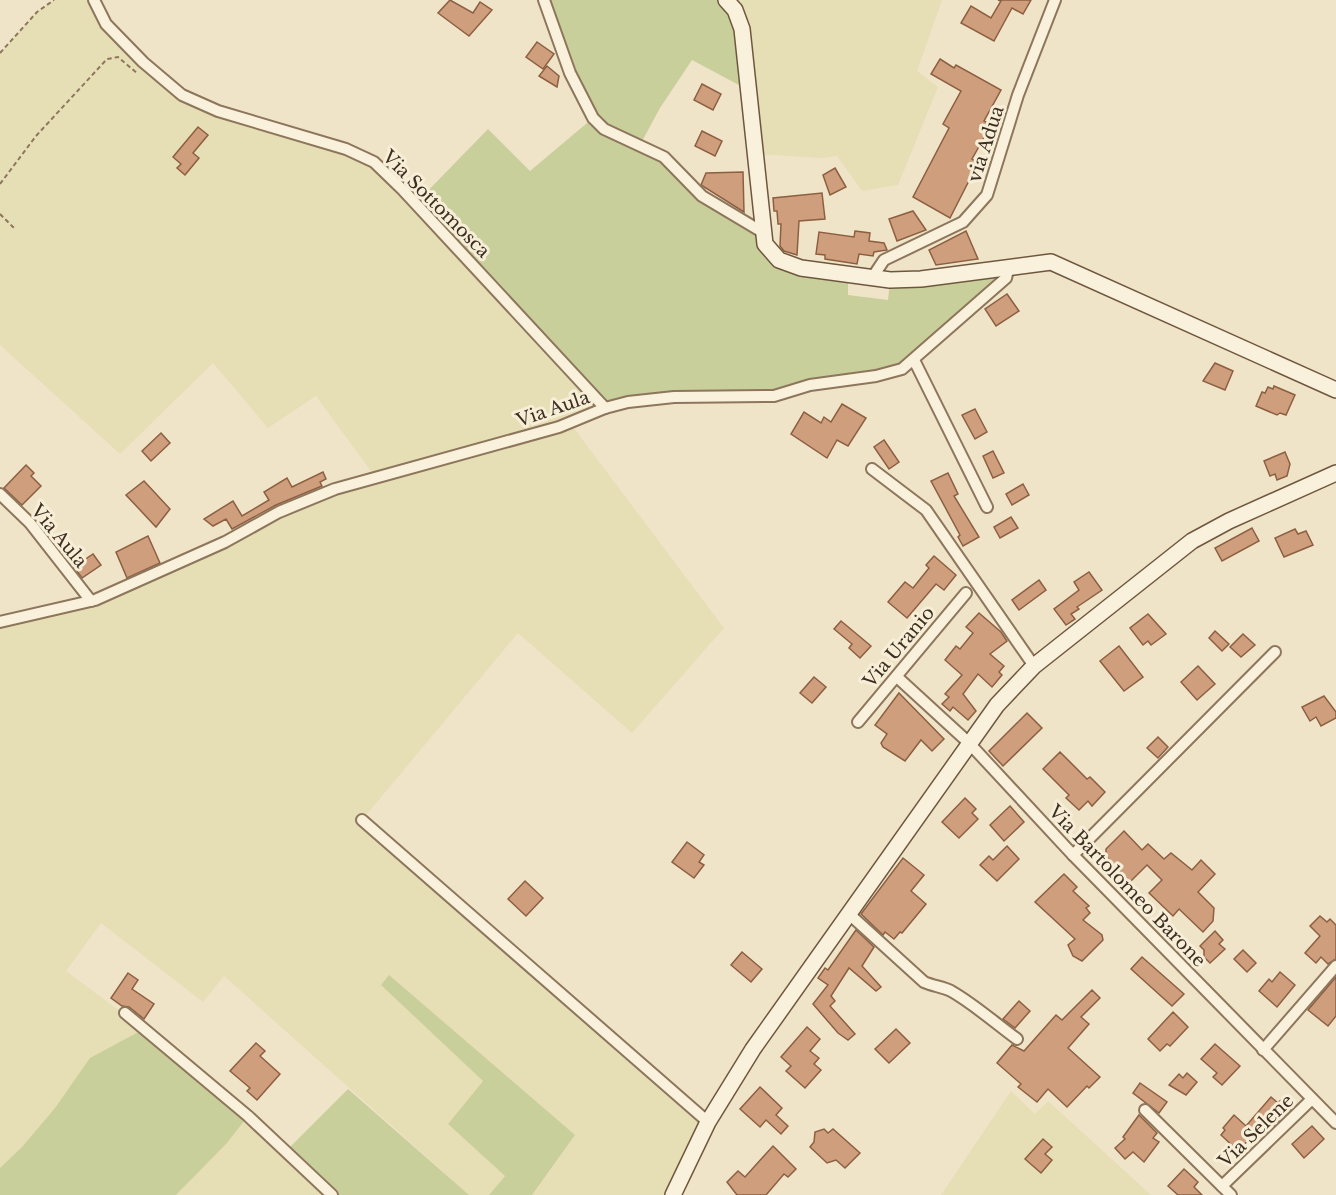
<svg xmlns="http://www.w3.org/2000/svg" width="1336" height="1195" font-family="'Libre Baskerville',serif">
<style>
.farmland{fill:#e6deb5}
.green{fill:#c9cf9b}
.building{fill:#cf9f7d;stroke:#8d5f41;stroke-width:1.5}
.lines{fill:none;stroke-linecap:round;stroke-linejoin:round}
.minor-casing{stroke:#8d765c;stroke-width:14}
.secondary-casing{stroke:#6f573f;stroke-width:18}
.path{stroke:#8d765c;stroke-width:2;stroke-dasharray:4.5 3;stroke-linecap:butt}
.minor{stroke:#faf1dc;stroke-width:10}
.secondary{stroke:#faf1dc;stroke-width:15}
.labels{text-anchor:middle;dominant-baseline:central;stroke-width:6;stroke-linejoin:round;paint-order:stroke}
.street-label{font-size:18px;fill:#3d2e20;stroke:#f7eed8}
</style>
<rect width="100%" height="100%" fill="#f0e4c8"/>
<!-- farmland -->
<g class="farmland">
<path d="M54,0H94L106,24L182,95L374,162L605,408L570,423L724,628L632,733L518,633L362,820L708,1122L673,1195H532L575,1135L382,985L483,1081L448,1124L505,1176L489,1195H469L224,976L203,1002L101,923L66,971L144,1029L90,1059L55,1108L22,1147L0,1168V622L91,601L279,512L376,478L316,396L268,428L213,363L120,454L0,345V53L37,12Z"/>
<path d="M726,0H942L917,71L938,87L898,185L862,191L837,156L822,158L756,154Z"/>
<path d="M1011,1091L1035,1114L1048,1101L1151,1195H941Z"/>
<path d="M248,1116L331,1195H176L227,1143Z"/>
</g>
<!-- green -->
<g class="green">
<path d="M544,0H726L735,10L750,91L692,60L660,108L640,145L664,157L685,180L764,233L779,260L848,274V295L888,300L890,280L1009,266L1006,278L902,369L774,396L674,397L605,408L416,203L488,129L530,171L593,118Z"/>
<path d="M389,975L575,1135L532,1195H489L505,1176L448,1124L483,1081L381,985Z"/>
<path d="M144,1029L248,1116L227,1143L176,1195H0V1168L22,1147L55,1108L90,1058Z"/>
<path d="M348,1089L469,1195H332L286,1151Z"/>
</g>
<!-- building -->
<g class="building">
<path d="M450,0L473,13L480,2L492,10L469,36L438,13Z"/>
<path d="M998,0H1031L1023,14L1012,8L994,41L961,23L971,6L991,18L1001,1Z"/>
<path d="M537,42L554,54L543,69L526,57Z"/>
<path d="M940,59L954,68L956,65L1001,90L984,121L991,125L972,159L978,163L950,218L913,197L949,128L943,124L961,91L931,74Z"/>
<path d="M547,66L559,76L557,87L539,76Z"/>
<path d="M702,84L721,94L713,110L694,100Z"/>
<path d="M198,127L208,135L193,153L199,158L185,175L177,168L181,164L173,157Z"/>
<path d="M702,131L722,141L715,156L695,146Z"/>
<path d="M835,168L846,187L830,195L823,175Z"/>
<path d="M743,172L744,212L701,185L706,173Z"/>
<path d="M822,193L825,219L799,221L797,255L784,251L780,246L781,224H778L777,211H774L773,198Z"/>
<path d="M913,211L926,230L897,241L889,219Z"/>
<path d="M855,231L870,233L869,241L884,243L887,250L874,252L873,256L859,254L857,264L825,259V255L816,254L819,232L854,237Z"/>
<path d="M966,231L978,259L936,265L929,250Z"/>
<path d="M1007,294L1019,311L996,326L985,309Z"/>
<path d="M1215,363L1233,371L1225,390L1203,381Z"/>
<path d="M1274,386L1295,395L1286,415L1280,413L1277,415L1256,406L1262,392L1265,393L1268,387L1273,389Z"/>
<path d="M842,404L866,418L848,446L837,440L827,458L791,434L804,412L821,423L824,417L831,422Z"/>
<path d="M975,409L987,432L975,439L962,415Z"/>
<path d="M161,433L170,443L151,461L142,451Z"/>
<path d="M884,440L899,462L889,469L874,447Z"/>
<path d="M993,451L1004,473L993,478L983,456Z"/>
<path d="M1285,452L1290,464L1287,476L1277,480L1275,474L1270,476L1264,461Z"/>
<path d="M26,465L34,473L31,476L41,486L22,505L4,488Z"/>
<path d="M323,472L326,479L320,482L322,486L276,505L232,529L226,519L213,526L204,519L233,501L242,516L269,500L264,492L287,478L292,487Z"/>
<path d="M948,473L958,494L954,496L979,537L963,546L958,537L960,535L931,481Z"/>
<path d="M144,481L170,509L156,527L126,495Z"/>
<path d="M1023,484L1029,495L1012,505L1006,494Z"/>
<path d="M1011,517L1018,528L1000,538L994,527Z"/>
<path d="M1252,528L1259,541L1222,561L1215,548Z"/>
<path d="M1295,529L1298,534L1306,531L1313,545L1284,557L1275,538Z"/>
<path d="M148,536L160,563L127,578L116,552Z"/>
<path d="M93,554L101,565L82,578L74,567Z"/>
<path d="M934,556L956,575L944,590L936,584L907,618L888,602L905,582L913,588L929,568L926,565Z"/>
<path d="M1089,572L1102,590L1077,607L1079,609L1071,614L1075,619L1066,625L1054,609L1079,590L1074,582Z"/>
<path d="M1039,580L1046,590L1019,610L1012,600Z"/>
<path d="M979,613L1001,632L1007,641L990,654L1004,666L999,672L1002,675L992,687L978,674L963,694L976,711L968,720L953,707L950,711L942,704L949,697L945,694L962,675L945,660L956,646L960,649L973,633L966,627Z"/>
<path d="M1148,614L1166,634L1151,645L1148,641L1143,645L1130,628Z"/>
<path d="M841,621L871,646L860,658L849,648L852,644L834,629Z"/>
<path d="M1215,631L1229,644L1222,651L1209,638Z"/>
<path d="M1243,634L1255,645L1241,657L1230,647Z"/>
<path d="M1119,646L1143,677L1124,691L1100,661Z"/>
<path d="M1198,666L1215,684L1197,700L1181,682Z"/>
<path d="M814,677L826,687L812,703L800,693Z"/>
<path d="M899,693L944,739L932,751L921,740L905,761L883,747L881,743L887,734L875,725Z"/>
<path d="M1324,696L1336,712V718L1321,726L1316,717L1310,721L1302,707Z"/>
<path d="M1027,713L1042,728L1003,766L989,751Z"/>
<path d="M1158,737L1168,747L1158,758L1147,748Z"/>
<path d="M1060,752L1087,779L1090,777L1105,792L1092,806L1088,801L1079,810L1066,798L1069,795L1043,769Z"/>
<path d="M965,798L976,809L972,813L978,819L959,838L942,822Z"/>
<path d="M1010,806L1024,822L1004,841L990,825Z"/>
<path d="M1124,831L1142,850L1148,844L1164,859L1171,853L1192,870L1201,860L1215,874L1198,892L1214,908L1213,921L1203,932L1179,909L1173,916L1149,893L1162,880L1147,865L1130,882L1106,856V849Z"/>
<path d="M687,842L704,855L699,862L704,865L694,878L672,862Z"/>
<path d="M1007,846L1019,859L997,881L980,865L989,856L993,860Z"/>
<path d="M903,858L924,875L911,891L926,904L902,933L900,932L894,939L885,932L883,935L861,914Z"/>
<path d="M1064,874L1077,887L1073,891L1089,906L1086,908L1090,913L1083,920L1102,935L1103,940L1082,961L1073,956L1068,945L1075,939L1035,902Z"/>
<path d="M525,881L543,898L526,916L508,899Z"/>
<path d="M1320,916L1327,922L1330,919L1336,925V959L1328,964L1321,957L1316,963L1305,953L1320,936L1310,926Z"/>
<path d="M856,930L874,947L862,966L881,987L876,991L849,968L831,996L835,1001L830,1006L855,1034L848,1040L838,1033L813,1004L828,985L818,978L825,968L828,970Z"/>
<path d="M1215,931L1223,940L1219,944L1225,949L1210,963L1204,957V950L1200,946Z"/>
<path d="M1243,950L1256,963L1247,972L1234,959Z"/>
<path d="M742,952L762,969L751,982L731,965Z"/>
<path d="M1142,957L1184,994L1172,1006L1131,969Z"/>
<path d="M1280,972L1295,985L1277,1007L1259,991L1269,979L1272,982Z"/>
<path d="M128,973L138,980L132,989L154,1004L144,1019L129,1007L122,1006L111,998Z"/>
<path d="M1336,977V1016L1328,1026L1308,1010Z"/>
<path d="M1092,990L1100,998L1081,1017L1089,1024L1068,1048L1100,1077L1089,1088L1087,1086L1067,1107L1048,1089L1037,1102L1018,1087L1021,1084L997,1063L1012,1045L1024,1051L1056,1015L1062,1020Z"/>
<path d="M1019,1001L1030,1011L1015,1028L1003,1019Z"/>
<path d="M1173,1012L1188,1027L1170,1046L1167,1044L1160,1051L1148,1039Z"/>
<path d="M807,1027L820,1039L810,1051L819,1058L814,1064L821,1070L805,1088L786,1071L791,1066L781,1057Z"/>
<path d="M896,1029L910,1043L889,1063L875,1049Z"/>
<path d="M256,1043L265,1051L260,1056L280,1074L257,1100L247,1091L250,1088L230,1071Z"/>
<path d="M1215,1044L1240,1066L1222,1085L1213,1077L1217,1073L1201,1059Z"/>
<path d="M1187,1073L1197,1082L1186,1095L1169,1085L1179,1074L1183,1078Z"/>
<path d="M1140,1083L1167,1102L1159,1113L1133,1093Z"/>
<path d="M760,1087L782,1108L776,1115L788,1126L781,1134L766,1120L760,1127L740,1109Z"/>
<path d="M1271,1097L1278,1103L1284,1097L1294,1106L1266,1133L1260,1128L1238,1151L1221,1135L1225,1130L1223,1128L1234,1115L1246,1126Z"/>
<path d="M1139,1115L1157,1133L1153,1138L1159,1142L1144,1162L1133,1152L1125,1159L1115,1148L1125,1139L1123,1137Z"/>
<path d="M1312,1126L1324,1139L1304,1158L1292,1144Z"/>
<path d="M824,1129L828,1133L833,1129L860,1153L845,1168L836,1160L827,1163L810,1147L814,1142L815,1132Z"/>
<path d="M1043,1139L1052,1147L1045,1154L1052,1160L1041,1173L1025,1159Z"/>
<path d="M773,1146L796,1169L788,1177L784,1174L766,1195H737L727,1182L738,1171L745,1177Z"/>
<path d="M1184,1169L1198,1182L1194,1187L1202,1195H1178L1168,1186Z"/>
</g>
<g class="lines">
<!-- minor casing -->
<g class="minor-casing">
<g id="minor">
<path d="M94,0L106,24L143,62L182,95L218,111L346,149L374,162L403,190L605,408"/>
<path d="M544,0L570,73L593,118L604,129L664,157L702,196L764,233"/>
<path d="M872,278L884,260L963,222L987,195L1018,95L1055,0"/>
<path d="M914,360L987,507"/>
<path d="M872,469L926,510L1034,666"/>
<path d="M0,494L30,523L91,601"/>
<path d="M0,622L95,600L225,542L279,512L335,489L559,427L605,408L628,402L674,397L774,396L810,385L876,376L902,369L1006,278L1009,266"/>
<path d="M897,677L969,743L1073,855L1336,1123"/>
<path d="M858,722L966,593"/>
<path d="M362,820L708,1122"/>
<path d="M1073,855L1275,652"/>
<path d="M848,913L924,982C933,986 943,987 951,991C974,1004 995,1023 1017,1039"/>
<path d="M125,1013L248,1116L332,1195"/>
<path d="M1263,1050L1336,966"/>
<path d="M1145,1110L1231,1195"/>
<path d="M1222,1186L1312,1099"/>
</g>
</g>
<!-- secondary casing -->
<g class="secondary-casing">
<g id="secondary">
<path d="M726,0L735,10L742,29L765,244L779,260L801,268L890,280L921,279L1051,262L1336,390"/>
<path d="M673,1195L708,1122L753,1049L997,705L1034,666L1192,541L1229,521L1336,473"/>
</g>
</g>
<!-- path -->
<g class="path">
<path d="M0,53L37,12L54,0"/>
<path d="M0,184L36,136L107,59L118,57L138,74"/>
<path d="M0,214L15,229"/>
</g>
<!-- minor -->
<use href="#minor" class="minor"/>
<!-- secondary -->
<use href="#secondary" class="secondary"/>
</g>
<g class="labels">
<!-- street labels -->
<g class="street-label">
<text transform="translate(986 144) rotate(-72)">via Adua</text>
<text transform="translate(436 204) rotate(45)">Via Sottomosca</text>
<text transform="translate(553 409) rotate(-19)">Via Aula</text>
<text transform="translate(59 536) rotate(50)">Via Aula</text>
<text transform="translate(899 647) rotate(-50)">Via Uranio</text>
<text transform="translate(1127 886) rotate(46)">Via Bartolomeo Barone</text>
<text transform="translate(1256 1131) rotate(-44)">Via Selene</text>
</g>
</g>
</svg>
